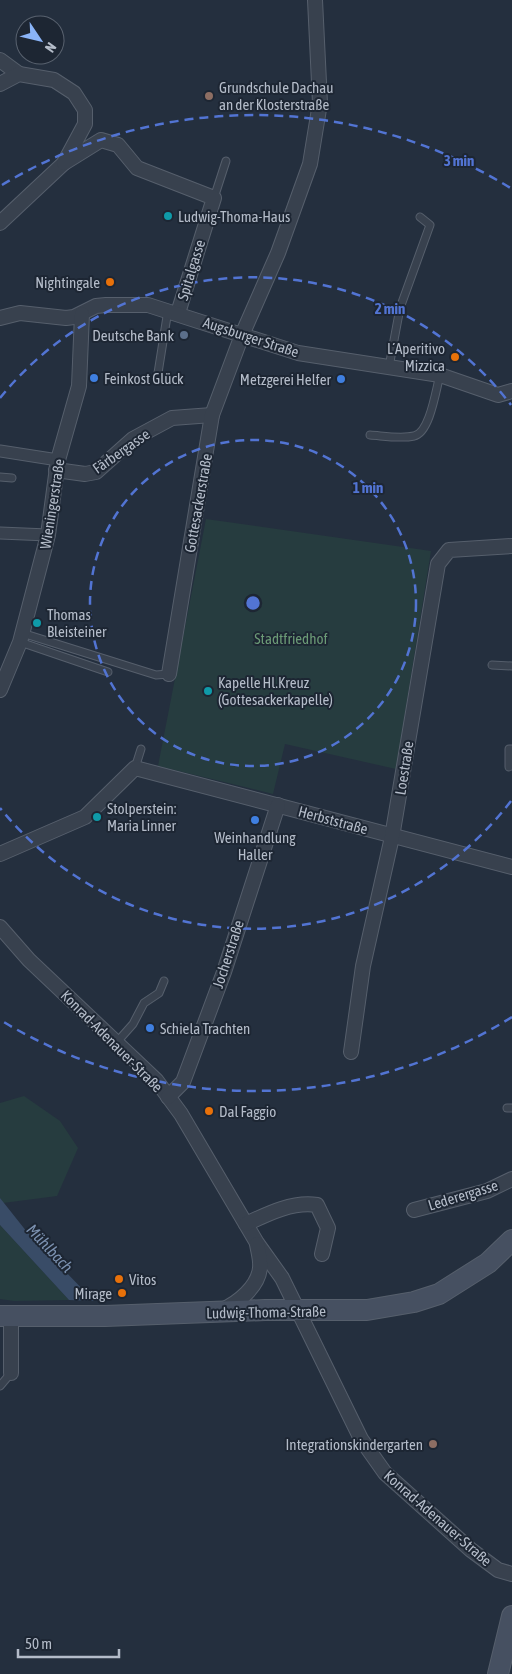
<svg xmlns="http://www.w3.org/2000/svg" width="512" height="1674" font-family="'Asap Condensed',sans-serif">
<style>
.green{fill:#263c3f}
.water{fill:#394c67}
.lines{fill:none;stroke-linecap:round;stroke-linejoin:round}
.service-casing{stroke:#565f6c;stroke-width:9}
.pedestrian-casing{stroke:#565f6c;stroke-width:13}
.minor-casing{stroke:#565f6c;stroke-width:16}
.secondary-casing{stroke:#565f6c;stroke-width:22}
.service{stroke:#38414e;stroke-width:7}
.pedestrian{stroke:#38414e;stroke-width:11}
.minor{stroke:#38414e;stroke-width:14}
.secondary{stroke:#465061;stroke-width:20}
.ring{fill:none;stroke:#5274d3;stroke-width:2.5;stroke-dasharray:9 6}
.education-dot{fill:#8d6e63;stroke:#1d2633;stroke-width:2}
.culture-dot{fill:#0f9aa8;stroke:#1d2633;stroke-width:2}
.food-dot{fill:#e8710a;stroke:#1d2633;stroke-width:2}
.service-dot{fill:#5c6f8a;stroke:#1d2633;stroke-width:2}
.shop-dot{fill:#3f7fe0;stroke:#1d2633;stroke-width:2}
.labels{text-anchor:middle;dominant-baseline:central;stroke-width:4;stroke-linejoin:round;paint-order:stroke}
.poi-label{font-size:15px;fill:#b4bcc9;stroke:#1d2633;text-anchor:start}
.street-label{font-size:15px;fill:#b4bcc9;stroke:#1d2633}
.park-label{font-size:15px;fill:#6b9a76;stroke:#1d2633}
.water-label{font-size:16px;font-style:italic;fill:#7c92b1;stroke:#1d2633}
.centre{fill:#5274d3;stroke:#1d2633;stroke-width:2.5}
.ring-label{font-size:15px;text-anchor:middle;font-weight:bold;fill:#5274d3;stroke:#1d2633;stroke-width:4;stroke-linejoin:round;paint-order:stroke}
</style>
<rect width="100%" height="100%" fill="#242f3e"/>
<g class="green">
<path d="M206,519L431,551L396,769L285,744L273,794L158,766Z"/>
<path d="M24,1096L60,1121L78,1148L57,1196L3,1203L0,1198V1103Z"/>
<path d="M0,1225L69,1300L14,1301L0,1299Z"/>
</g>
<path class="water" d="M0,1198L27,1232L94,1301L69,1300L0,1225Z"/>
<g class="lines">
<g class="service-casing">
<g id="service">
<path d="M214,198L226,161"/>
<path d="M389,367L400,308L430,225L420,217"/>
<path d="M158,373L168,310"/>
<path d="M370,435C384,436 401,439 414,436C430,433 436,389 440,375"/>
<path d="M0,477L12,478"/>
<path d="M22,633L156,675L169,674"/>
<path d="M20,642L108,672"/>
<path d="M492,665L512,666"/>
<path d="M509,767V749H512"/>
<path d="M135,768L141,749"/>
<path d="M117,1042L133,1024L144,1003L159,993L164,981"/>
<path d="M507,1108H512"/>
<path d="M0,1386L11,1373"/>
</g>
</g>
<g class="pedestrian-casing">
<g id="pedestrian">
<path d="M0,451L58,460"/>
<path d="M0,533L48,535"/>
</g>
</g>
<g class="minor-casing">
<g id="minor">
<path d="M0,60L19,74"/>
<path d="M0,84L19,74L54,80L74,93L85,110V124L64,163L0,223"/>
<path d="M64,163L101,140L118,145L137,168L214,198L178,313"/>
<path d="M0,318L20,313L66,318L74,317L96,306L106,305H148L298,353L440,375L498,395L512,391"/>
<path d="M56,470L85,474L96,472L133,439L172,418L212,415"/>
<path d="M169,674L212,415L242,335L278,253L310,164L320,103L315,0"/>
<path d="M0,690L20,642L48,535L58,460L79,386L82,314"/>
<path d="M0,854L85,817L135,768L512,867"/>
<path d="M0,927L29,960L156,1080L181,1114L257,1243L282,1278L361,1439L385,1473L471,1550L498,1570L512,1574"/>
<path d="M351,1052L363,966L392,837L438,564L449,550L512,546"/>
<path d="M168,1097L183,1082L224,972L278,805"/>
<path d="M414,1210L487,1191L512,1179"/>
<path d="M246,1224C267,1214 293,1201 317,1205L328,1228L322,1254"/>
<path d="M222,1310C238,1303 258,1287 260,1268C261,1260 258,1251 257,1244"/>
<path d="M11,1318V1373"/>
</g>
</g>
<g class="secondary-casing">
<g id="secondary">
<path d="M0,1316H105L265,1310H367L414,1302L439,1294L488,1263L512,1240"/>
<path d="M498,1674L512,1616"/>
</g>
</g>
<use href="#service" class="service"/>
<use href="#pedestrian" class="pedestrian"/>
<use href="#minor" class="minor"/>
<use href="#secondary" class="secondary"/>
</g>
<g class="ring">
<circle cx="253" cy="603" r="163"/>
<path d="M511 801A325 325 0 0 1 0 808M0 398A325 325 0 0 1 511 405"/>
<path d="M512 1017A488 488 0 0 1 2 1021M2 185A488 488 0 0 1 512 189"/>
</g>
<g class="education-dot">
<circle cx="209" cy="96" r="5"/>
<circle cx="433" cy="1444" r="5"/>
</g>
<g class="culture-dot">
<circle cx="168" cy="216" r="5"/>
<circle cx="37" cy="623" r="5"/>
<circle cx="208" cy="691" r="5"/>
<circle cx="97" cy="817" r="5"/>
</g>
<g class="food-dot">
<circle cx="110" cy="282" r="5"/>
<circle cx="455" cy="357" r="5"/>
<circle cx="209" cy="1111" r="5"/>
<circle cx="119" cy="1279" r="5"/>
<circle cx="122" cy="1293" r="5"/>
</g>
<circle class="service-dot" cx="184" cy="335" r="5"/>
<g class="shop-dot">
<circle cx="94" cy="378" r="5"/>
<circle cx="341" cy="379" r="5"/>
<circle cx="255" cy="820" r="5"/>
<circle cx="150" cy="1028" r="5"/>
</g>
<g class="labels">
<g class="poi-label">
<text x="219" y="87">Grundschule Dachau<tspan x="219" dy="17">an der Klosterstraße</tspan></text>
<text x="178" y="216">Ludwig-Thoma-Haus</text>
<text x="100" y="282" text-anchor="end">Nightingale</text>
<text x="174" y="335" text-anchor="end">Deutsche Bank</text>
<text x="445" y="348" text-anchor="end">L´Aperitivo<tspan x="445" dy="17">Mizzica</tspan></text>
<text x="104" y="378">Feinkost Glück</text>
<text x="331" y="379" text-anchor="end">Metzgerei Helfer</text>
<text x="47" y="614">Thomas<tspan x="47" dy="17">Bleisteiner</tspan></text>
<text x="218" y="682">Kapelle Hl.Kreuz<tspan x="218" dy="17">(Gottesackerkapelle)</tspan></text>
<text x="107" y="808">Stolperstein:<tspan x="107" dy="17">Maria Linner</tspan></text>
<text x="255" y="837" text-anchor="middle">Weinhandlung<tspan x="255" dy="17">Haller</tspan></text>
<text x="160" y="1028">Schiela Trachten</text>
<text x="219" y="1111">Dal Faggio</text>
<text x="129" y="1279">Vitos</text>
<text x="112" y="1293" text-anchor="end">Mirage</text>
<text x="423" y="1444" text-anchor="end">Integrationskindergarten</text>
</g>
<g class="street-label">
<text transform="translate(191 270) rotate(-73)">Spitalgasse</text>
<text transform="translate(251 337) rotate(18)">Augsburger Straße</text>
<text transform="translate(121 451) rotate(-35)">Färbergasse</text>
<text transform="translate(198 503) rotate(-80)">Gottesackerstraße</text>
<text transform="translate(52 504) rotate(-81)">Wieningerstraße</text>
<text transform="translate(404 768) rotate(-81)">Loestraße</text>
<text transform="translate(333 820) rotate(15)">Herbststraße</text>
<text transform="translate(228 954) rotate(-72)">Jocherstraße</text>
<text transform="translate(112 1041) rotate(45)">Konrad-Adenauer-Straße</text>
<text transform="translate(463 1195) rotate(-17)">Lederergasse</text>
<text transform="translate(266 1312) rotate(-1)">Ludwig-Thoma-Straße</text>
<text transform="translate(438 1518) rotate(41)">Konrad-Adenauer-Straße</text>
</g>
<g class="park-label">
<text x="291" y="638">Stadtfriedhof</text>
</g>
<g class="water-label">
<text transform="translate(50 1248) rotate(47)">Mühlbach</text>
</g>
</g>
<circle cx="253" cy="603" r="8" class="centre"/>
<g class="ring-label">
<text x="459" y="166">3 min</text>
<text x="390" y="314">2 min</text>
<text x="368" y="493">1 min</text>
</g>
<g transform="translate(40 40) rotate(125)"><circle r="24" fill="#1d2633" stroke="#59626f"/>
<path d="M0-4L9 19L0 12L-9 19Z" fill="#8ab4f8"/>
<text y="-8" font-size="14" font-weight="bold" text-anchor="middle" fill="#b4bcc9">N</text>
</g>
<path d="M18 1649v8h101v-8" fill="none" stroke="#b4bcc9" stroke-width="2.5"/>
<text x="25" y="1649" font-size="15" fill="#b4bcc9" stroke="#1d2633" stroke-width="4" paint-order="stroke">50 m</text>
</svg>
